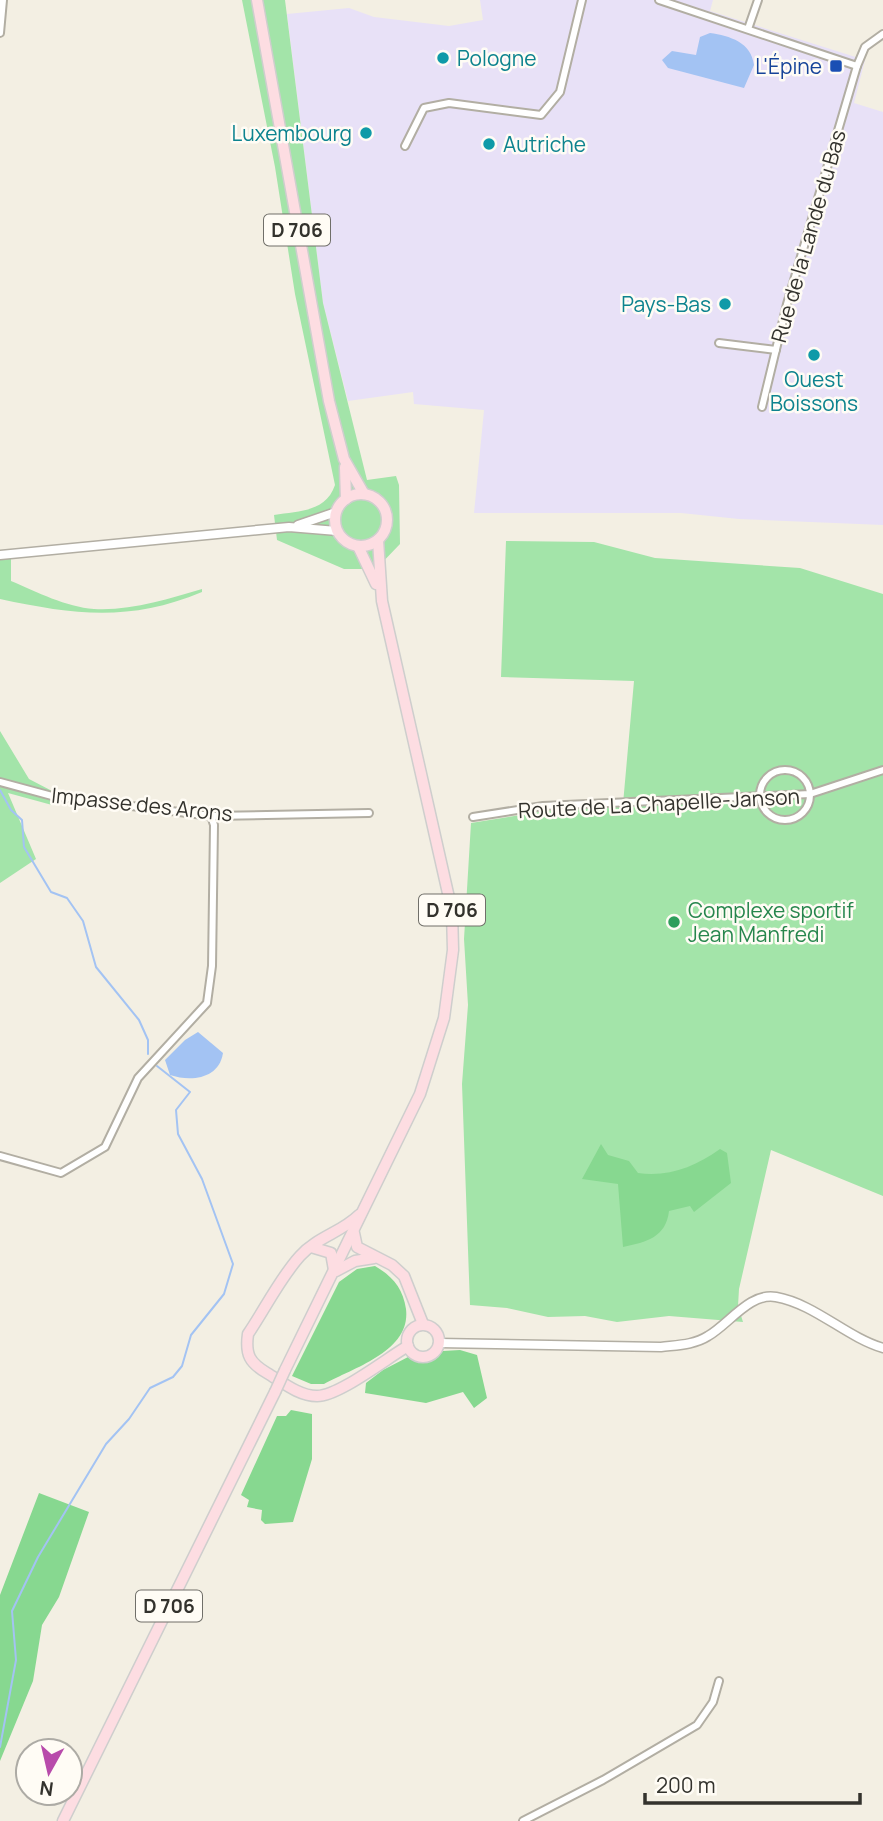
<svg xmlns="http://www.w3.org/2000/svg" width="883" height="1821" font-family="Manrope,sans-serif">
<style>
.industrial{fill:#e8e1f7}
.green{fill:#a3e4a9}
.forest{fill:#87d890}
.water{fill:#a3c3f3}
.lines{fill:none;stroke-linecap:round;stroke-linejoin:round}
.stream{stroke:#a3c3f3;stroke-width:2}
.minor-casing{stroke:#b2aea3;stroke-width:10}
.tertiary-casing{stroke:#b2aea3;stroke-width:11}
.primary-casing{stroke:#cececd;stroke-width:13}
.minor{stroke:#fff;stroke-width:6}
.tertiary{stroke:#fff;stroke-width:8}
.primary{stroke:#fddde2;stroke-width:10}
.primary-bridge-casing{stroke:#cececd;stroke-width:13;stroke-linecap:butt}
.primary-bridge{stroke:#fddde2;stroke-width:10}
.culture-dot{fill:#0f9aa8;stroke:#fffcf5;stroke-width:2.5}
.transit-dot{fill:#1a4fb4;stroke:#fffcf5;stroke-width:2.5}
.leisure-dot{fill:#2e9e5b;stroke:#fffcf5;stroke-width:2.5}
.labels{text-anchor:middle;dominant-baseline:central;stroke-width:5;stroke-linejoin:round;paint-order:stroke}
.shield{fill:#fffcf5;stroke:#706f69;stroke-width:2}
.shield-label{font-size:19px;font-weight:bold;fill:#33322d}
.culture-label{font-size:21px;fill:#0d838f;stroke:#fffcf5;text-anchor:start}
.transit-label{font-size:21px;fill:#164399;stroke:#fffcf5;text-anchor:end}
.street-label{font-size:21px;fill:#33322d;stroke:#fffcf5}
.leisure-label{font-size:21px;fill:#27864d;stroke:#fffcf5;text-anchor:start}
</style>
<rect width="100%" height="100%" fill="#f3efe3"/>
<path class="industrial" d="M480,0H713L710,11L865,60L854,103L883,112V525L739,519L681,513H474L484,410L414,404L413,392L348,401L323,303L287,14L349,8L374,17L449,26L483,20Z"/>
<g class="green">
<path d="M242,0H285L323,303L367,480L396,476L399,485L400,544L376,569H344L277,540L274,515C299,511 326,512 335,485L295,294L275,167Z"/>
<path d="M506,541L594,542L655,558L800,568L883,594V1196L771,1150L739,1289L738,1306L743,1322L669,1316L617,1322L585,1316L548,1317L507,1308L470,1305L462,1084L468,1005L464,939L471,823L558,809L623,804L634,681L501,677Z"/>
<path d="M11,549V581C37,592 66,607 94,609C131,611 168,599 202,589V592C130,622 75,615 0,599V551Z"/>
<path d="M0,731L29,779L54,792L52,805L8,793L36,859L0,883Z"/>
</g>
<g class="forest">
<path d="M601,1144L608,1155L629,1161L638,1173C669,1177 695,1167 720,1149L727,1153L731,1183L694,1212L690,1206L669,1211C666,1237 647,1242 623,1247L618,1184L582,1179Z"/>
<path d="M375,1266C392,1276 403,1288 406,1309C411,1351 355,1367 324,1384H311L292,1376L339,1282L357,1269Z"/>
<path d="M460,1350L477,1355L487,1398L474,1408L463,1392L426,1403L365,1393L366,1383L383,1370L410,1356L428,1360L443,1351Z"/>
<path d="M291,1410L312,1414V1459L293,1522L265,1524L261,1520L262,1510L247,1507L249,1500L241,1495L277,1416H286Z"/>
<path d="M39,1493L89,1512L59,1597L42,1625L33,1681L0,1761V1595Z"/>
</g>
<g class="water">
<path d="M710,33C730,36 751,42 754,65L744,88L668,68L662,60L672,51L696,55L700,37Z"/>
<path d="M198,1032L223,1053C219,1079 191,1082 170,1075L165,1060L185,1040Z"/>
</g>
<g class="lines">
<g class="stream">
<path d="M0,790L11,810L22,820L24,847L51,892L67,898L83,921L96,967L139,1020L148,1040V1054"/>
<path d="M0,1747L16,1660L12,1611L38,1557L106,1444L129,1419L150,1388L173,1377L182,1366L191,1335L224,1294L233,1264L202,1179L178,1134L176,1110L190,1092L157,1066"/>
</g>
<g class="minor-casing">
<g id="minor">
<path d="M659,0L857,66L865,47L883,34"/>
<path d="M748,29L758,0"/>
<path d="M0,33L3,0"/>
<path d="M405,146L424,108L449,103L541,115L560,92L582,0"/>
<path d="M719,343L776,350"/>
<path d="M762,407L787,304L857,66"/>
<circle cx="785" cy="795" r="25"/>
<path d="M0,782L52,796L211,816L369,813"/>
<path d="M473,817L543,806L810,794L883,770"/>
<path d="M0,1156L61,1173L105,1147L138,1078L207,1003L212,966L214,825L211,816"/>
<path d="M523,1821L603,1780L697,1725L713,1702L719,1681"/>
</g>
</g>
<g class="tertiary-casing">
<g id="tertiary">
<path d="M298,525L336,512"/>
<path d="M0,555L289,527L337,531"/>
<path d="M439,1343L661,1347C677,1345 694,1345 708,1336C729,1324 750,1292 776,1297C815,1304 846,1337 883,1348"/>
</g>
</g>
<g class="primary-casing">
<g id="primary">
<path d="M257,0L329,401L344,459L364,494"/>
<path d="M345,467L346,499"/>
<circle cx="361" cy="520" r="26"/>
<path d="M358,546L376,584"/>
<path d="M359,1215C342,1232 317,1237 300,1256C280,1278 265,1309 248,1334C245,1355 250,1363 267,1373C282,1382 299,1396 317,1396C339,1396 387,1358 408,1346"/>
<path d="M354,1233L357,1247L392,1265L404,1276L423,1324"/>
<path d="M311,1247L331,1253L334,1270"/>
<path d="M336,1271L355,1261L374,1258"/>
<circle cx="423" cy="1341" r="16"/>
<path d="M285,1370L420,1094L444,1018L453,950L452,911L382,601L378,540"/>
<path d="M63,1821L275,1392"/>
</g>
</g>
<use href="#minor" class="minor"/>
<use href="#tertiary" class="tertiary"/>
<use href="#primary" class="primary"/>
<g class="primary-bridge-casing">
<path id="primary-bridge" d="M275,1392L285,1370"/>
</g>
<use href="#primary-bridge" class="primary-bridge"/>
</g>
<g class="culture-dot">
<circle cx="443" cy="58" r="7"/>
<circle cx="366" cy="133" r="7"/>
<circle cx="489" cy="144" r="7"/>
<circle cx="725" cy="304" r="7"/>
<circle cx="814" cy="355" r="7"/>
</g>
<rect class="transit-dot" x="829" y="59" width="14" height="14" rx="3.5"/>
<circle class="leisure-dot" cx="674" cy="922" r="7"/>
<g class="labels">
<g class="shield">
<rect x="264" y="214.5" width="66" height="31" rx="5"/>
<rect x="419" y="894.5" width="66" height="31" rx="5"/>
<rect x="136" y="1590.5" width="66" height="31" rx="5"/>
</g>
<g class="shield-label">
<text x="297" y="230">D 706</text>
<text x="452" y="910">D 706</text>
<text x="169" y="1606">D 706</text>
</g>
<g class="culture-label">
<text x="457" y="58">Pologne</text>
<text x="352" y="133" text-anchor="end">Luxembourg</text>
<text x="503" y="144">Autriche</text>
<text x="711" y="304" text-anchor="end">Pays-Bas</text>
<text x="814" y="379" text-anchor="middle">Ouest<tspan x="814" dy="24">Boissons</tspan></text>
</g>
<g class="transit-label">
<text x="822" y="66">L'Épine</text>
</g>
<g class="street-label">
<text transform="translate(808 236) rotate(-74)">Rue de la Lande du Bas</text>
<text transform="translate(659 803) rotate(-3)">Route de La Chapelle-Janson</text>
<text transform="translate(142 804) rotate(6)">Impasse des Arons</text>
</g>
<g class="leisure-label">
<text x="688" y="910">Complexe sportif<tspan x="688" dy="24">Jean Manfredi</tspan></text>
</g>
</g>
<g transform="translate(49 1772) rotate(188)"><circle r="33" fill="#fffcf5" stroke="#adaba5" stroke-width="2"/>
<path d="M0-5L12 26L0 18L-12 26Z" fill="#b84bab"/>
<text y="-10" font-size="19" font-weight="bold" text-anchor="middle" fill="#33322d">N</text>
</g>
<path d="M645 1793v10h215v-10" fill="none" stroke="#33322d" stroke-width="3.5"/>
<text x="656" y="1793" font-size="21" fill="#33322d" stroke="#fffcf5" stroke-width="5" paint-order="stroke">200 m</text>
</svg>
